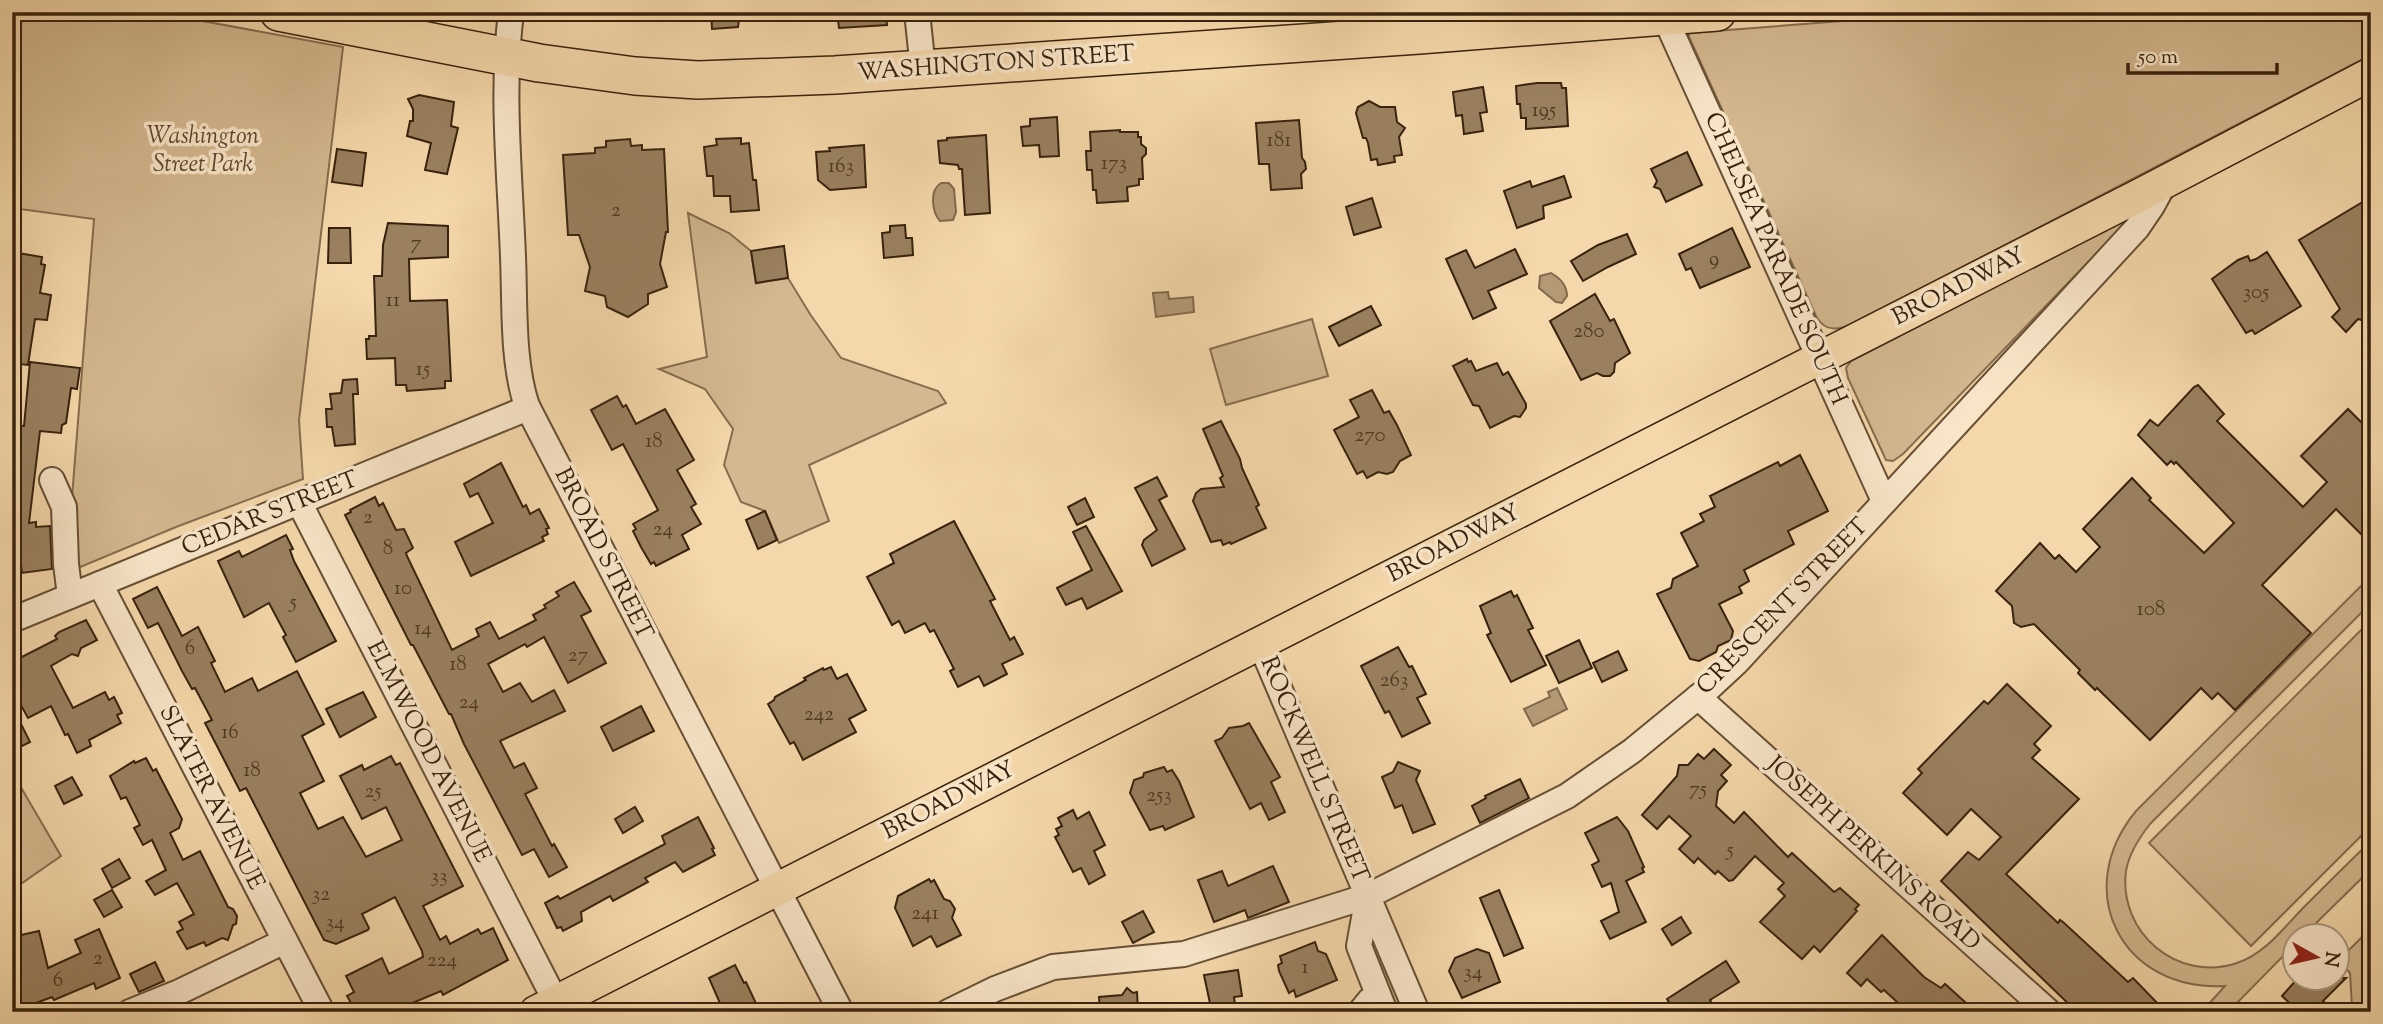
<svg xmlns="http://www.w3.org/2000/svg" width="2383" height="1024" font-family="'Sorts Mill Goudy',serif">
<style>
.green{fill:#d4b88f;stroke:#866d4e;stroke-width:2}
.water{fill:#b49975;stroke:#82694c;stroke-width:2}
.building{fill:#9a805f;stroke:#38220e;stroke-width:2}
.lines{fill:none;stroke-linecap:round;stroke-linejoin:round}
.minor-casing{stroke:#674f35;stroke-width:28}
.major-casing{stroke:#38220e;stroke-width:35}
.highway-casing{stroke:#38220e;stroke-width:40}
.minor{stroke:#f8e5c8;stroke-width:24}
.major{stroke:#f4d7aa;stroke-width:32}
.highway{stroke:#f4d7aa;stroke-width:37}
.labels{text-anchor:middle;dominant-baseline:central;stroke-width:7;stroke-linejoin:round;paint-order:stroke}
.number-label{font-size:21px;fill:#503a22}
.street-label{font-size:24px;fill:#38220e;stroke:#f8e5c8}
.park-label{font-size:24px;font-style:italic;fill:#5f482e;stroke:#f8e5c8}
</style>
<rect width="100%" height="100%" fill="#f4d7aa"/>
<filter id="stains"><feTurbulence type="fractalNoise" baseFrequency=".00286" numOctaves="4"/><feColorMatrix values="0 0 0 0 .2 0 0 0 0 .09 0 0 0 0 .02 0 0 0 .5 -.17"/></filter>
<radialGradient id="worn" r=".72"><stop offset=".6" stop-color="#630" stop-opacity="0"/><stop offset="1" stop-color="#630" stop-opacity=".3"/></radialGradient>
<g class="green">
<path d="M12,12H154L343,47L299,420L303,479L176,527L66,573L94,219L12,208Z"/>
<path d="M1960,12H2371V55L1853,324C1839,330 1826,332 1817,318L1689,37V33Z"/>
<path d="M688,213L729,233L751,251L756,283L788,278L810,314L841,358L938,391L946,403L809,465L829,521L779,543L765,511L741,502L724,465L733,429L705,389L659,369L707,357Z"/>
<path d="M2121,222L2124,224L2121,228L1903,454L1893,461L1886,460L1848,378L1846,368L1851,361Z"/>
<path d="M1312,319L1328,376L1226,405L1210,349Z"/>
<path d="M2371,576V603L2150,824C2139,838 2129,853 2126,871C2118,933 2178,983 2237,963C2264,954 2283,929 2302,909C2325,886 2348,863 2371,841V869L2303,936H2296L2295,944L2228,1012H2214L2207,1006L2225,986C2122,992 2070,891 2136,811Z"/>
<path d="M2371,620V826L2251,946L2149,843Z"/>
<path d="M12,772L61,856L12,890Z"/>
<path d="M2371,928V1012H2355L2352,1007L2350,973L2338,961Z"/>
<path d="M1370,938L1373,939L1403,1012H1395L1367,939Z"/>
</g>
<g class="water">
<path d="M941,183H949L954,189L956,212L953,220L940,221C932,212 929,190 941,183Z"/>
<path d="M1551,273C1560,278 1567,285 1567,296L1562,303L1556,302L1539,288L1540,276Z"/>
<path d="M1168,292L1169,299L1193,297L1194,312L1156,317L1153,293Z"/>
<path d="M1557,688L1567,709L1533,726L1524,709L1550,697L1548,692Z"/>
</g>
<g class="building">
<path d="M711,12H740L738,27L712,29Z"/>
<path d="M837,12H886L887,25L839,28Z"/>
<path d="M1537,83H1561L1562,88H1566L1568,126L1526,129V118H1521L1520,104H1517L1516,86Z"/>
<path d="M1483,87L1487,112L1480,113L1483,131L1464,134L1462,115L1456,116L1453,92Z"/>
<path d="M419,95L454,102L451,126L458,128L447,174L425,170L431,143L407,136L410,121H413V109L408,99Z"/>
<path d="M1369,101L1380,107H1395L1397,122L1405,128L1399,137L1402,155L1394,156L1395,162L1378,165L1377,159L1371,160L1368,143L1366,138H1363L1356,113L1358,107Z"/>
<path d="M1057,117L1059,156L1040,157L1039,145L1023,146L1021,127L1030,126V119Z"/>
<path d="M1299,120L1302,158L1305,162L1306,169L1301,174L1302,188L1271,190L1269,164H1259L1256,123Z"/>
<path d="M1120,130V132H1138V137H1141V144L1146,148V154L1142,158L1143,179H1139V185L1127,187L1128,201L1097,203L1096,190H1093L1092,170H1087L1086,151H1091L1090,132Z"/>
<path d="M986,135L990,213L965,215L962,169H959L958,165L940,163L938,141L947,140V138Z"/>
<path d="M741,138V144L749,143L753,180H756L759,210L731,212L730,196H714L713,176H707L704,147L717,145L716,139Z"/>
<path d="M630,139L631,146L642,145V150L664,149L668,232H666L660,264L667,287L648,294V304L628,317L607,307L605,296L585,291L590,267L579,235H568L563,155L595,153V148L606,147V141Z"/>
<path d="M864,145L866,187L830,190L818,180L816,152L830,151L829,148Z"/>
<path d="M337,149L366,153L362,186L332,182Z"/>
<path d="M1687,152L1702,185L1666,202L1660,189L1654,187L1657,181L1651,169Z"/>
<path d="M1564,176L1571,197L1543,206L1544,218L1517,228L1504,191L1530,181L1532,187Z"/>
<path d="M2371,197V323L2358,319L2346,332L2332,317L2340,309L2299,240Z"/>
<path d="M1372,198L1381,227L1354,235L1346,207Z"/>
<path d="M388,223L448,226V257L409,259L410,301L447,300L451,381H445V388L407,391L406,385H396L395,358L367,359L366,339H369V336H376L374,276H382L383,245Z"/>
<path d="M905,225L906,238H912L913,255L884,258L882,233L890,232V226Z"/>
<path d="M329,228H350L351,263H328Z"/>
<path d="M1732,228L1750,267L1700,288L1691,268L1686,270L1679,254Z"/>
<path d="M1627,234L1636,254L1608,267L1583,281L1571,261L1598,245Z"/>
<path d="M784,246L788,278L756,283L751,251Z"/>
<path d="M1515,249L1527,274L1488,291L1496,308L1473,319L1446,259L1466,250L1475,268Z"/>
<path d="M12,252L42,257L41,264L45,265L40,293L51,295L47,320L35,319L28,365L12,363Z"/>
<path d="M2267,252L2301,306L2255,334L2252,330L2246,333L2212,279L2238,260L2248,256L2250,261L2256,259Z"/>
<path d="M1595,294L1610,321L1614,319L1630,353L1615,363L1614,372L1610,376H1603L1597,373L1581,380L1550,321Z"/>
<path d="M1371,306L1381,325L1339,346L1329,327Z"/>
<path d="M1467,359L1468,362L1471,361L1476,371L1497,363L1503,375L1508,372L1526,404V408L1520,417L1514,416L1490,428L1479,406L1473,405L1453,366Z"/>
<path d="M30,362L80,368L77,389L71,388L66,423L62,425L61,433L40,431L29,523L36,522V527L50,526L52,569L22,573L14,508H12V480L18,444H12V425L24,426Z"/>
<path d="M357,379L358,394H353L355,444L335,446L332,427H327L326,409H332L330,394L341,393L343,380Z"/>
<path d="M2198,385L2224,414L2217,421L2303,507L2327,482L2301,456L2348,409L2371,432V455L2364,463L2371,470V544L2336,509L2262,585L2311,633L2235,710L2218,693L2212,699L2201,688L2150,740L2097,688L2095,690L2078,673L2080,670L2034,624L2021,627L2014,623L2012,606L1996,591L2040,543L2055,559L2059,555L2076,572L2100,547L2083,529L2132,478L2151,498L2149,500L2204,553L2234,523L2176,462L2174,464L2171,461L2167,465L2138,435L2150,420L2158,426L2194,387Z"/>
<path d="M1372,390L1384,413L1389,411L1397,425L1411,455L1400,461L1393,472L1387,474L1378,472L1367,478L1363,471L1357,474L1334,430L1359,417L1350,400Z"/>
<path d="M617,396L623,407L626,405L636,424L665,409L694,460L677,470L696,504L691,507L701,524L682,535L689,549L656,566L654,562L651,564L641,547L633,531L636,529L633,524L658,510L623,444L612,450L591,410Z"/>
<path d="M1221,421L1240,459L1242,468L1259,505L1256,507L1266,528L1231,544L1230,542L1223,545L1221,540L1211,542L1193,501L1196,493L1201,489L1224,487L1220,478L1223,476L1203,429Z"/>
<path d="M1800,455L1828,511L1788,531L1794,544L1744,570L1749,581L1739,587L1742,593L1719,604L1733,631L1731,640L1718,646L1716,652L1699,661L1690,659L1657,594L1671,588L1673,579L1698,566L1681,533L1704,521L1700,514L1715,507L1710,496L1778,462L1780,466Z"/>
<path d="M501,463L523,507L526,505L530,514L539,509L549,528L546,529L548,534L542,537L544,541L471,576L455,542L493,523L478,493L470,497L464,484Z"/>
<path d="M1157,477L1167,496L1159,500L1185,549L1152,566L1142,545L1144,540L1157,530L1135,488Z"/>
<path d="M375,497L379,506L383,503L396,530L404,529L413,548L406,553L407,556L452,650L479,636L476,629L490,622L499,639L536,620L533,615L546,608L544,605L559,596L556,592L574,582L591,611L581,616L606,663L568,683L544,637L527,647L525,644L488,664L503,692L520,683L532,702L554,690L565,711L500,741L514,768L524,763L537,788L525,794L552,846L554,844L567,867L549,877L534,849L522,855L464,744L451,714H449L413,645H411L345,515L351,512L350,510Z"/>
<path d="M1085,498L1094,517L1077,525L1068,507Z"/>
<path d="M765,511L777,540L758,549L746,520Z"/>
<path d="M954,521L995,599L990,601L1010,640L1014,637L1023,654L1002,664L1007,674L984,686L979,676L958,687L950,671L954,669L934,630L930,632L925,623L905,633L899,621L892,625L867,577L894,563L890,554Z"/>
<path d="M1086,526L1122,591L1087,609L1082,598L1066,605L1057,588L1092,570L1073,532Z"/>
<path d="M286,535L293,549L290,550L294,561L336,641L296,662L283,637L286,635L269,603L244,617L218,561L239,551L242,557Z"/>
<path d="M157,587L182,636L198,627L215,661L211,663L225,692L252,678L258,691L297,671L324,724L302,736L324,781L300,793L318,829L343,817L366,857L402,840L386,807L362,819L340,776L362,765L364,770L391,756L396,765L400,763L463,886L423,906L440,940L446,936L450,944L478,929L481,934L493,928L508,960L443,995L441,991L391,1012H356L347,996L354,992L346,976L382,958L389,974L423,957L422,951L395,897L362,914L369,928L368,930L336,944L324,940L246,788L240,791L217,746L205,723L212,720L195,688L192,689L182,671L158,623L148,628L133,599Z"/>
<path d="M1511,591L1514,597L1517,595L1533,628L1528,630L1546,665L1511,682L1487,635L1491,633L1480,606Z"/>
<path d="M86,620L97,640L81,648L78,656L72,654L51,666L73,708L105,692L109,700L114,697L122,713L117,715L121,723L89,740L91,746L77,753L68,734L65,735L51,706L28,718L12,689V659H18L57,639L55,636L59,632Z"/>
<path d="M1579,640L1592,668L1559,683L1546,656Z"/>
<path d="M1398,647L1409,667L1412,666L1426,694L1417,698L1430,723L1402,737L1389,711L1385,713L1361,666Z"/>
<path d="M1618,651L1627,670L1602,682L1593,663Z"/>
<path d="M831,667L837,679L847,674L866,710L849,719L856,732L803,760L794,742L790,744L768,704L774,700L775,697L806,680L804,678L823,668L824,670Z"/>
<path d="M2007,684L2051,726L2034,744L2040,750L2032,758L2079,799L2006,874L2058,923L2060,920L2063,922L2128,982L2133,978L2166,1012H2077L1941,881L1968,852L1979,860L2001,837L1971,809L1947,835L1903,793L1922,773L1918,769L1984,701L1988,704Z"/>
<path d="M363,692L376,717L340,737L326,709Z"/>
<path d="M12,706L30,742L12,751Z"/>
<path d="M641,706L654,731L613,751L601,727Z"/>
<path d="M1249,723L1280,777L1271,782L1285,812L1269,820L1261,803L1250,809L1215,741L1222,738L1229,728L1243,726Z"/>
<path d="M1714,749L1731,765L1721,775L1727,781L1718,791L1716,806L1734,823L1744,812L1788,857L1792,853L1834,892L1840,888L1859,905L1855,909L1857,911L1820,952L1814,946L1802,959L1760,922L1785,896L1778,889L1784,883L1755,856L1733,880L1729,881L1718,871L1715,874L1698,858L1694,863L1679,849L1691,836L1669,816L1657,829L1642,815L1677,776L1679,765H1688L1698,754L1704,759Z"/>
<path d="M146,758L153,771L156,769L182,819L179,828L170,833L183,860L200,851L228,907L233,909L237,916L236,924L233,925L228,940L222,938L206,946L204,942L187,949L177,932L183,929L179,922L194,914L177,883L155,895L146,881L166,870L152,840L143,845L134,828L140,825L126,797L121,799L110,776L134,761L135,763Z"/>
<path d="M1398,762L1420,771L1416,780L1435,824L1413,833L1402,805L1395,808L1382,777L1393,772Z"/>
<path d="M1164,767L1167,772L1172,770L1179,781L1194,817L1165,830L1163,826L1150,830L1130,793L1134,780L1143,777L1144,773Z"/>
<path d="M72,777L82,795L64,804L55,786Z"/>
<path d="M1520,779L1529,798L1480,823L1472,806L1486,798L1485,796Z"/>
<path d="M635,807L643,821L623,833L615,819Z"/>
<path d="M1073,810L1077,819L1089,812L1105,845L1094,851L1105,875L1089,884L1081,868L1073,872L1055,837L1059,835L1056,829L1062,826L1058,818Z"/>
<path d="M698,817L714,848L712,849L715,855L683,872L675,862L645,878L648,882L613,901L610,896L581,912L582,921L563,931L561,927L557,928L545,903L558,896L560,899L665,844L662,836Z"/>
<path d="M1617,817L1628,831L1644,867L1642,868L1644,872L1626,881L1646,922L1610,939L1601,921L1619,912L1611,883L1602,887L1592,865L1599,861L1585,833Z"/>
<path d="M119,859L130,878L112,888L102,869Z"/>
<path d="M1273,866L1289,902L1248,918L1245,910L1214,922L1198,880L1222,871L1228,886Z"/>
<path d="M929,879L931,882L934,880L944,899L950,901L955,909L952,918L961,935L937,947L931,936L913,946L895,908L898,896Z"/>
<path d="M112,890L122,907L104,917L94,900Z"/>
<path d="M1499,890L1523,948L1504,956L1480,898Z"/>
<path d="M1143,911L1154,932L1133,943L1122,922Z"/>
<path d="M1681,917L1691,933L1672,945L1662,929Z"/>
<path d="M99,929L120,978L96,989L94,983L54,1000L52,997L12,1012V937L39,931L48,968L81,953L75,940Z"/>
<path d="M1882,935L1924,977L1941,988L1945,984L1976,1012H1908L1884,990L1881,992L1867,979L1861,986L1847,973Z"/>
<path d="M1315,942L1318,951L1326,954L1337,980L1296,997L1294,990L1289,993L1279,971L1278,965L1282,963L1280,956Z"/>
<path d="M1477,949L1489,953L1500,982L1462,998L1449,971L1455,958Z"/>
<path d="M1726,961L1739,982L1710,1000L1717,1012H1675L1667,999Z"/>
<path d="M155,962L164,981L139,992L130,974Z"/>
<path d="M735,965L744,983L746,982L760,1012H726L722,1008L709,978Z"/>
<path d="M1238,970L1242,996L1234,997L1235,1004L1211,1008L1204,975Z"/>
<path d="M2298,978H2346L2323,1001L2335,1012H2299L2282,996Z"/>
<path d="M1127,988L1133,993L1137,992L1138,1012H1100L1099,997L1122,995Z"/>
</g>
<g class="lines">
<g class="minor-casing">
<g id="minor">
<path d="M511,12C501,93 510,176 513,257C515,304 512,362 527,406L841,1012"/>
<path d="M917,12L923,69"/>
<path d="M1373,12L1377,38"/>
<path d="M1668,12L1671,31L1884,501"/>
<path d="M52,480L64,507L66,564L70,596"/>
<path d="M299,502L556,1002"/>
<path d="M100,584L322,1012"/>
<path d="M12,620L528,408"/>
<path d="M1260,643L1417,1012"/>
<path d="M1698,697L2049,1012"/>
<path d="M1368,896L1359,946L1385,1012"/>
<path d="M130,1012L177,993L285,941"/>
<path d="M948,1012L995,989L1053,967L1184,954L1368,896L1567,796L1632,751L1709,688L1736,663L2137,228L2152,206L2165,182"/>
<path d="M1360,1012L1369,1001L1378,995"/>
</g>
</g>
<g class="major-casing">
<path id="major" d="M536,1012L2138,196L2371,74"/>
</g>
<g class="highway-casing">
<path id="highway" d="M279,12L539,63L635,76L698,80L835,75L1419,35L1717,12"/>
</g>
<use href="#minor" class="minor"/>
<use href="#major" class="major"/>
<use href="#highway" class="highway"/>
</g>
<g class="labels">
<g class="number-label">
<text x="1544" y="111">195</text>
<text x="1279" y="141">181</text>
<text x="1114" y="164">173</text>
<text x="841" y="167">163</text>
<text x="616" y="211">2</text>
<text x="416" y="244">7</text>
<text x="1714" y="260">9</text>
<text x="2256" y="293">305</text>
<text x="393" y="301">11</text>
<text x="1589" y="332">280</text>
<text x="423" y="370">15</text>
<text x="1370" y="436">270</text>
<text x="654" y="442">18</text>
<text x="368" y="518">2</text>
<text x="663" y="530">24</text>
<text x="388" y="549">8</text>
<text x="403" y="589">10</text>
<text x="293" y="603">5</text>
<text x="2151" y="610">108</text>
<text x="423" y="629">14</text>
<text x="190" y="649">6</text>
<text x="578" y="656">27</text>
<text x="458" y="665">18</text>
<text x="1394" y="681">263</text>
<text x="469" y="703">24</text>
<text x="819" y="715">242</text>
<text x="230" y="733">16</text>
<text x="252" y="771">18</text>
<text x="1698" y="790">75</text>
<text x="373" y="792">25</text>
<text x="1159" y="796">253</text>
<text x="1730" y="851">5</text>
<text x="439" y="877">33</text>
<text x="321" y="895">32</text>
<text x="925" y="914">241</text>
<text x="335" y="923">34</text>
<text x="98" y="959">2</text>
<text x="442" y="961">224</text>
<text x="1305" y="968">1</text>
<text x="1473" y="973">34</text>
<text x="58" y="981">6</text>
</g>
<g class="street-label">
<text transform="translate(996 64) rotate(-4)">WASHINGTON STREET</text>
<text transform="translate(1775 259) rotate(66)">CHELSEA PARADE SOUTH</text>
<text transform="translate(1959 287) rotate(-27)">BROADWAY</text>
<text transform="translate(270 514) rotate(-22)">CEDAR STREET</text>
<text transform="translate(1454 544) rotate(-27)">BROADWAY</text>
<text transform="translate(603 554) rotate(63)">BROAD STREET</text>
<text transform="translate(1783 607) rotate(-46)">CRESCENT STREET</text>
<text transform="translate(428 752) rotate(63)">ELMWOOD AVENUE</text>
<text transform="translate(1314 770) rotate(67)">ROCKWELL STREET</text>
<text transform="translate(211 798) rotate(63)">SLATER AVENUE</text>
<text transform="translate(949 801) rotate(-27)">BROADWAY</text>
<text transform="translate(1873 854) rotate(42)">JOSEPH PERKINS ROAD</text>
</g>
<g class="park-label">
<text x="203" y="137">Washington<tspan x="203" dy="28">Street Park</tspan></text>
</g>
</g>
<rect width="2383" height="1024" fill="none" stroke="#f4d7aa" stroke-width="42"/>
<rect x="14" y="14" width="2355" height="996" fill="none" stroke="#38220e" stroke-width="3.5"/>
<rect x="21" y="21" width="2341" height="982" fill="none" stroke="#38220e" stroke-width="2"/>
<g transform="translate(2316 957) rotate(98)"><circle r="33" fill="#f8e5c8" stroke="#ab977e" stroke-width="2"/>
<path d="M0-5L12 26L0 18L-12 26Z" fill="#8f2418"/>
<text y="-10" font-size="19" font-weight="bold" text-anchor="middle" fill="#38220e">N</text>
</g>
<path d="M2128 63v10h149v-10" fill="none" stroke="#38220e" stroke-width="3.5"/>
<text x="2138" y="63" font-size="21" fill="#38220e" stroke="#f8e5c8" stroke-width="5" paint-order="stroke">50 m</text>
<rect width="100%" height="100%" filter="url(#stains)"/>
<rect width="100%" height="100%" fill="url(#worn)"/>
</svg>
